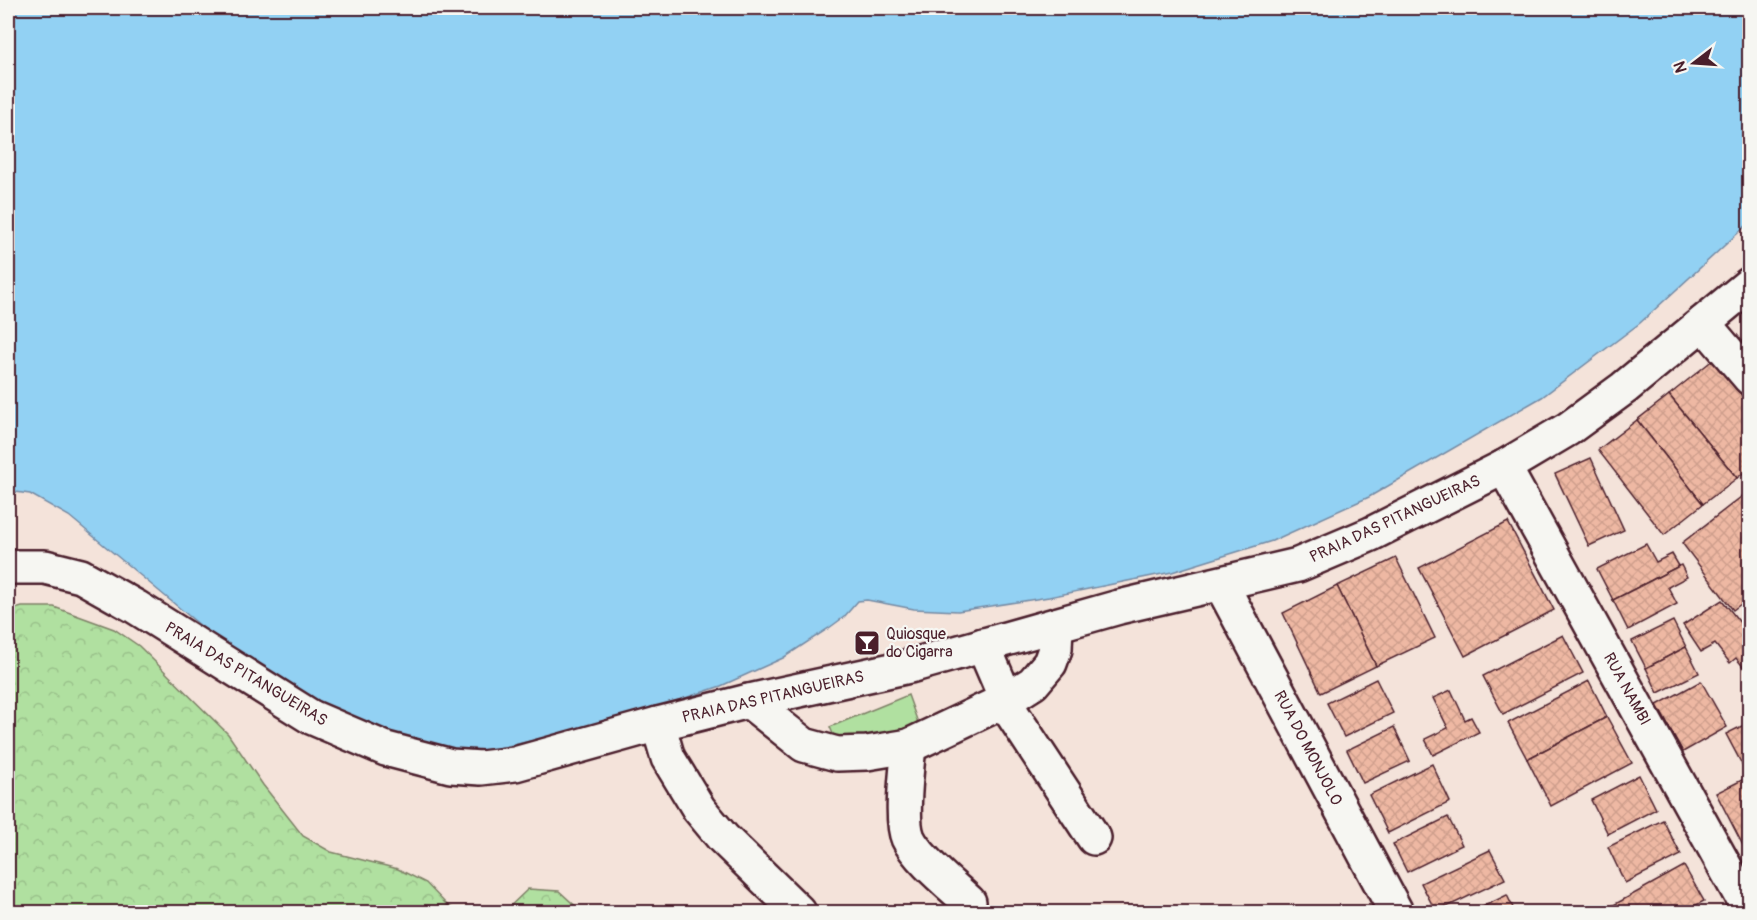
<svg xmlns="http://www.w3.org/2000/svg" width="1757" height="920" font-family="Pangolin,sans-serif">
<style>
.forest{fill:url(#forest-crowns);stroke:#7d8066;stroke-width:1.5}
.green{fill:#b0e0a0;stroke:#7d8066;stroke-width:1.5}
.water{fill:#92d1f3;stroke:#758aa3;stroke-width:1.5}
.building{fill:url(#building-cross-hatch);stroke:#4a1f2b;stroke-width:1.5}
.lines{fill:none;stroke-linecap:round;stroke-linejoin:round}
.minor-casing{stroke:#4a1f2b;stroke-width:38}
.secondary-casing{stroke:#4a1f2b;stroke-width:38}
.minor{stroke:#f6f6f2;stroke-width:33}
.secondary{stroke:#f6f6f2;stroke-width:33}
.labels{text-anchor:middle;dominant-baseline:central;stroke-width:4.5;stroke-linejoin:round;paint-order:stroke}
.street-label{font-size:16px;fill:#4a1f2b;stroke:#f6f6f2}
.poi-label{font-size:16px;fill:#4a1f2b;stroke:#f6f6f2;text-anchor:start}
</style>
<defs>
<pattern id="forest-crowns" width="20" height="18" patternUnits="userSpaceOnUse" patternTransform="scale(1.5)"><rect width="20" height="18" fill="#b0e0a0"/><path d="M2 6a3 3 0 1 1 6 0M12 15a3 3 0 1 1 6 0" fill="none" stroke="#99c08a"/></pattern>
<pattern id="building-cross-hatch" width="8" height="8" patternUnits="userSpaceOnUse" patternTransform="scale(1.5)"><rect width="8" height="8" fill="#eeb8a3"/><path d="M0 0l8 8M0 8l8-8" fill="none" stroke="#ce9e8c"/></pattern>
</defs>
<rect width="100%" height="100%" fill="#f4e3da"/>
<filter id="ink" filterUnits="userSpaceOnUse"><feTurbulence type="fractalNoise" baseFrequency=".0167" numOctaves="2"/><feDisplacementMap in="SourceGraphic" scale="12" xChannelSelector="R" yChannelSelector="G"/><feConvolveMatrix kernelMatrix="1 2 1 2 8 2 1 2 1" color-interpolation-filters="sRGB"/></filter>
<g filter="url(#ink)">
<g class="forest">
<path d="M22,607H54L114,629L139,646L228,734L263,785L303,836L331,852L398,869L426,883L447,905L458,912H8V611Z"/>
<path d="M528,889L559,891L582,912H504Z"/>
</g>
<path class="green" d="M908,695L921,731L845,762L830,727Z"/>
<path class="water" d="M8,8H1749V223L1640,323L1542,397L1369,497L1272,541L1172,572L1049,597L958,611L914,609L867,600L858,601L844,617L829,628L783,658L721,686L607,724L481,752L401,744L324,714L225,646L69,516L30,494L8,491Z"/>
<g class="building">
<path d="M1714,359L1750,406V468L1737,478L1669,395Z"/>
<path d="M1669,395L1737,478L1703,504L1637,420Z"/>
<path d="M1637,420L1703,504L1664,535L1598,450Z"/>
<path d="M1591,458L1624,530L1589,546L1555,474Z"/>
<path d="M1750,490V597L1733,610L1682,543Z"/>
<path d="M1508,522L1554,610L1465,656L1419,568Z"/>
<path d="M1646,544L1656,562L1672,554L1679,566L1613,600L1597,569Z"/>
<path d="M1396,558L1435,638L1376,666L1337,586Z"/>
<path d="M1681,565L1687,577L1668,587L1677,604L1628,630L1613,600Z"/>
<path d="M1337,586L1376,666L1321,693L1283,613Z"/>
<path d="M1722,600L1750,635V675L1736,658L1730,663L1715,644L1701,652L1683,625Z"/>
<path d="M1673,621L1686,647L1646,668L1632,641Z"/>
<path d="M1563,635L1583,673L1503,714L1483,676Z"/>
<path d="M1686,647L1699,673L1658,693L1646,668Z"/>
<path d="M1376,679L1393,713L1344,737L1327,703Z"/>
<path d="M1589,681L1607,717L1527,759L1508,723Z"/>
<path d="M1701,681L1727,727L1683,752L1657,705Z"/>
<path d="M1451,690L1465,720L1471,717L1479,732L1433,755L1425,739L1448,728L1433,698Z"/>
<path d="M1607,717L1632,763L1551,806L1527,759Z"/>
<path d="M1750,722V767L1745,770L1726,734Z"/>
<path d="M1394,727L1410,761L1363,783L1347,750Z"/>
<path d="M1432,764L1450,802L1388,833L1369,795Z"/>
<path d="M1639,775L1656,809L1608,834L1591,800Z"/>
<path d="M1750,776V859L1716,793Z"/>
<path d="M1448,817L1462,845L1407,872L1393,844Z"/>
<path d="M1663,820L1681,855L1625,883L1608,847Z"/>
<path d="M1490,850L1505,879L1436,912L1421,883Z"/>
<path d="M1684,866L1704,901L1683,912H1601Z"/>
<path d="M1507,895L1515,912H1472Z"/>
</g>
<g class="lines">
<g class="minor-casing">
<g id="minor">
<path d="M1703,323L1750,378"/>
<path d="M1504,467L1750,912"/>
<path d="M1221,584L1396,912"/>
<path d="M983,645L1013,715L1094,838"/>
<path d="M749,701L804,745L837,754L867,753L909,746L1006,700L1033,683L1050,663L1055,649L1056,625"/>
<path d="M658,724L668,758L699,809L723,838L799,912"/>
<path d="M909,746C907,768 900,819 908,838C917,858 952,886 969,902"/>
</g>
</g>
<g class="secondary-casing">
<path id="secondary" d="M8,567H45L81,576L136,607L311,717L386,749L451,766L481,768L515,764L658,724L749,701L910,666L1119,607L1298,565L1371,534L1504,467L1568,429L1624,388L1750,284"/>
</g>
<use href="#minor" class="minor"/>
<use href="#secondary" class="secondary"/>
</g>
</g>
<defs>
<g id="bar-square" transform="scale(1.35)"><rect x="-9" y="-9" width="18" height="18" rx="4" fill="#4a1f2b" stroke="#f6f6f2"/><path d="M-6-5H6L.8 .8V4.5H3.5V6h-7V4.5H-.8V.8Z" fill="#fff"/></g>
</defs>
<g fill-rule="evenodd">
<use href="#bar-square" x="867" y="643"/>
</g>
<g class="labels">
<g class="street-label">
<text transform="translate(1395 519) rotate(-25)">PRAIA DAS PITANGUEIRAS</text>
<text transform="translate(246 674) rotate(31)">PRAIA DAS PITANGUEIRAS</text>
<text transform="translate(1627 689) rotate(61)">RUA NAMBI</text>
<text transform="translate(773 697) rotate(-13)">PRAIA DAS PITANGUEIRAS</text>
<text transform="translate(1308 748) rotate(62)">RUA DO MONJOLO</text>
</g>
<g class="poi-label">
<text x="886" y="634">Quiosque<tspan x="886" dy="18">do Cigarra</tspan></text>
</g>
</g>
<rect width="1757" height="920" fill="none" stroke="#f6f6f2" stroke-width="30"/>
<rect x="15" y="15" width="1727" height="890" fill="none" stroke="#4a1f2b" stroke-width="2" filter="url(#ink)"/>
<g transform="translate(1694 63) rotate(253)" stroke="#f6f6f2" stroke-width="4.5" paint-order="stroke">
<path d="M0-4.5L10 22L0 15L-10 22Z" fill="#4a1f2b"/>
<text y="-9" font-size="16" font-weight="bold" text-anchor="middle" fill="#4a1f2b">N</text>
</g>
</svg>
